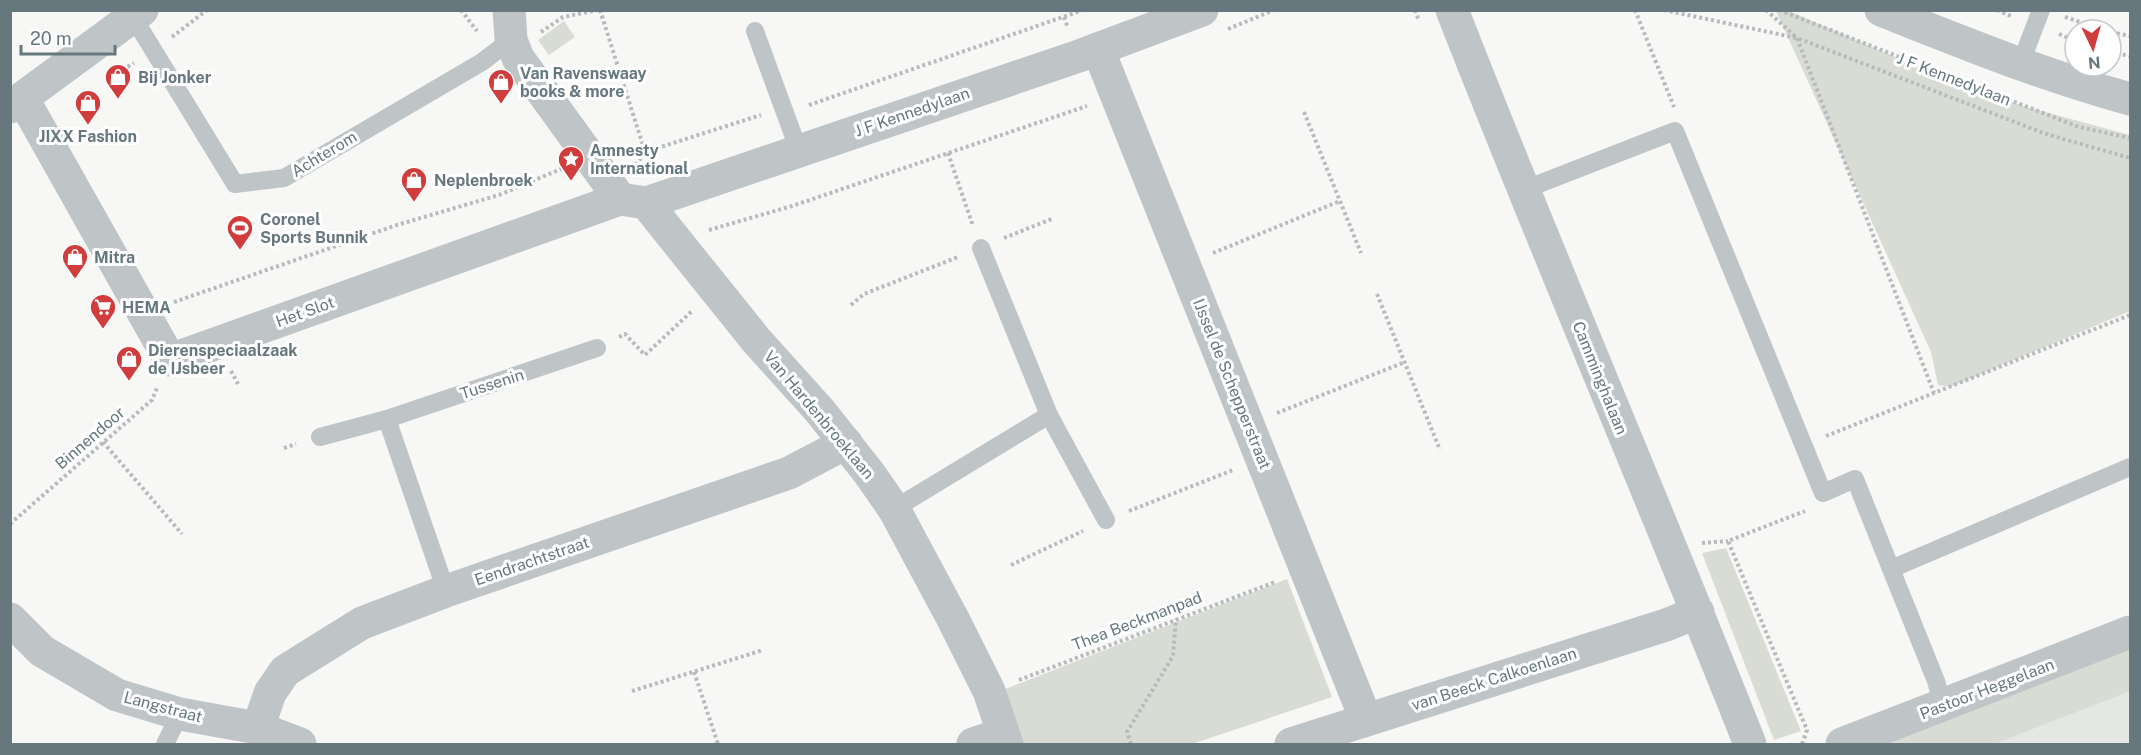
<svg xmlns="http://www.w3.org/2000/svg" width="2141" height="755" font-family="'Public Sans',sans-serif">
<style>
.built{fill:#e5e7e5}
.green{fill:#d9dcd4}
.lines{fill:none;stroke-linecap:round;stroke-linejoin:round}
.path{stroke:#b7bbbd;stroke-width:4;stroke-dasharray:3 3;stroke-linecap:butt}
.lane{stroke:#bfc4c6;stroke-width:18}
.street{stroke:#bfc4c6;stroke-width:33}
.labels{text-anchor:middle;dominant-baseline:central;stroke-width:6;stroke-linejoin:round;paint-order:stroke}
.poi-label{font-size:16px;font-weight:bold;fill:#66787d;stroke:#fff;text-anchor:start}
.street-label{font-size:16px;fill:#66787d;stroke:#fff}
</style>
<rect width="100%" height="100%" fill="#f7f7f5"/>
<path class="built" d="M2130,690V744H1992Z"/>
<g class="green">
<path d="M1776,11H1789L1907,62L2026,107L2130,135V311L1950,387L1938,385L1931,352Z"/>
<path d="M564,21L575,37L549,55L538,40Z"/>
<path d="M1726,548L1801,731L1774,740L1702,553Z"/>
<path d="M1287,579L1332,697L1192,744H1015L995,693Z"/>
<path d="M2130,648V691L1994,744H1884Z"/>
</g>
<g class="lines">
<g class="path">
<path d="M461,10L477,31"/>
<path d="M600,10L645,152L636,165"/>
<path d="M1415,10L1419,21"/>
<path d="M1635,10L1674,107"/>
<path d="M1664,10L1797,38L2046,134L2130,158"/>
<path d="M1766,10L1797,38L1934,393L2130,315"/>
<path d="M1779,10L2079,127L2130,138"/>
<path d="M1997,10L2013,17"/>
<path d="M1064,17L1068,28"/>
<path d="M2065,17L2104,30"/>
<path d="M1228,29L1274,10"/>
<path d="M541,32L563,17L598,10"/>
<path d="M2111,32L2130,36"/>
<path d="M2059,34L2075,41"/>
<path d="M172,37L207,10"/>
<path d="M2111,52L2130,56"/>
<path d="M107,79L134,63"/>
<path d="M809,105L1083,10"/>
<path d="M1304,112L1361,253"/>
<path d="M645,152L761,115"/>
<path d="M948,153L973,226"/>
<path d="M709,230L792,206L1087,106"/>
<path d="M1004,238L1054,218"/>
<path d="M1213,253L1340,201"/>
<path d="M1377,294L1440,450"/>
<path d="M174,302L397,225L499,195L561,169"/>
<path d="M851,305L864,294L958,257"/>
<path d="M619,337L625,334L645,355L692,311"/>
<path d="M231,371L238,384"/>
<path d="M1277,413L1405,362"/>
<path d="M1826,436L1934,393"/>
<path d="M103,442L182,534"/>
<path d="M284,448L296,444"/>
<path d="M1129,511L1233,470"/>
<path d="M10,524L152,400L157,388"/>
<path d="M1702,543L1728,541"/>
<path d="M1011,565L1083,531"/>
<path d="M694,672L718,744"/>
<path d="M1019,680L1275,582"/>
<path d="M632,691L763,650"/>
<path d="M1131,744L1127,732L1173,656L1176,619"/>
<path d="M1802,744L1807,730L1728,541L1805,511"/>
</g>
<g class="lane">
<path d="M133,17L235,184L284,178L482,62L511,40"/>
<path d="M755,31L799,151"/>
<path d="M2020,65L2041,10"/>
<path d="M1523,190L1675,131L1823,493L1855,479L1891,569L2130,467"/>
<path d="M981,248L1049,415L1106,520"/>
<path d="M387,419L446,591"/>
<path d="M320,437L387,419L597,348"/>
<path d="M894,509L1049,415"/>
<path d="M1891,569L1936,681L1943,706"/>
<path d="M165,744L180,714"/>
</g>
<g class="street">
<path d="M509,10L511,40L518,58L620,199"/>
<path d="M1452,10C1548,256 1653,499 1750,744"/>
<path d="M1881,10C1964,43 2045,76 2130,99"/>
<path d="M1098,49L1366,720"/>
<path d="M23,99L170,360L620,199L646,203L1079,56L1202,10"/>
<path d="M10,107L142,10"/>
<path d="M646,203L756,340L820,411L869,473L894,509L953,619L989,691L1007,744"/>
<path d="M10,619L42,651L117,695L180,714L258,728L300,744"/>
<path d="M258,728L270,693L285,671L362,623L446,591L789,473L846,443"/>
<path d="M973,744L1003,734"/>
<path d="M1291,744L1666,625L1698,612"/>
<path d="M1842,744L2130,632"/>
</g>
</g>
<defs>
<g id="shop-pin" transform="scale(1.35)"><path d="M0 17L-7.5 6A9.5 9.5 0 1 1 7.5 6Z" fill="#d13c3c" stroke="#fff"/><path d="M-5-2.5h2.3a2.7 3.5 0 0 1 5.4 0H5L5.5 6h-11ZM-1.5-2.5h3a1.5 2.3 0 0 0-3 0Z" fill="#fff"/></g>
<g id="sight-pin" transform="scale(1.35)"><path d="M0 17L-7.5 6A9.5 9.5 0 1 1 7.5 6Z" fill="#d13c3c" stroke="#fff"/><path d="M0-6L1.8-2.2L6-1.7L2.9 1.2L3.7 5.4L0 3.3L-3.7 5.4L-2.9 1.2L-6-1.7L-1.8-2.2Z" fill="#fff"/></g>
<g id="stadium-pin" transform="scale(1.35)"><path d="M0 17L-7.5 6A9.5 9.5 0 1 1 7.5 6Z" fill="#d13c3c" stroke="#fff"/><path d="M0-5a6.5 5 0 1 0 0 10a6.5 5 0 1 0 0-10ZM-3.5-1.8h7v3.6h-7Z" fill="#fff"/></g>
<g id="supermarket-pin" transform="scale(1.35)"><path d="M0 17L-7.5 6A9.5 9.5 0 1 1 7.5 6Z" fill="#d13c3c" stroke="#fff"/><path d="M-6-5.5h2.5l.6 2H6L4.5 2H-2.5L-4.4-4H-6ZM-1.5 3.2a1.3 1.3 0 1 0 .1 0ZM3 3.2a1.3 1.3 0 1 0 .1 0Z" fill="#fff"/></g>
</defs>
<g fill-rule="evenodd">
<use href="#shop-pin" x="118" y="77"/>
<use href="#shop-pin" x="501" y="82"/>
<use href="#shop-pin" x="88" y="103"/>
<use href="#sight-pin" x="571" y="159"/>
<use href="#shop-pin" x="414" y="180"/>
<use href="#stadium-pin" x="240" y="228"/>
<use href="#shop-pin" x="75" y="257"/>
<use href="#supermarket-pin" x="103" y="307"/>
<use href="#shop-pin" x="129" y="359"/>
</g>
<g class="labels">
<g class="poi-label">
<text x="520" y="73">Van Ravenswaay<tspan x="520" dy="18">books &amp; more</tspan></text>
<text x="138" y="77">Bij Jonker</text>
<text x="88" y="136" text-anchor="middle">JIXX Fashion</text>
<text x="590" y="150">Amnesty<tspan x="590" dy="18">International</tspan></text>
<text x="434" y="180">Neplenbroek</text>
<text x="260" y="219">Coronel<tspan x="260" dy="18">Sports Bunnik</tspan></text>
<text x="94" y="257">Mitra</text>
<text x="122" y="307">HEMA</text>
<text x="148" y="350">Dierenspeciaalzaak<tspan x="148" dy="18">de IJsbeer</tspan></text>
</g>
<g class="street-label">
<text transform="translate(1954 79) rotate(21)">J F Kennedylaan</text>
<text transform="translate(912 112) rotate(-19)">J F Kennedylaan</text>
<text transform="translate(324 154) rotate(-31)">Achterom</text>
<text transform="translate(305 312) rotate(-20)">Het Slot</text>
<text transform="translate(1600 378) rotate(68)">Camminghalaan</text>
<text transform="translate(492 384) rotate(-18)">Tussenin</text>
<text transform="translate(1232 384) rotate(68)">IJssel de Schepperstraat</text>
<text transform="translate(819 415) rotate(50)">Van Hardenbroeklaan</text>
<text transform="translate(90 438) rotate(-41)">Binnendoor</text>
<text transform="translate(532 561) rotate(-19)">Eendrachtstraat</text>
<text transform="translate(1137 621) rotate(-21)">Thea Beckmanpad</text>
<text transform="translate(1494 679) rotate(-18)">van Beeck Calkoenlaan</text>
<text transform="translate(1987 689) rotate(-21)">Pastoor Heggelaan</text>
<text transform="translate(163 707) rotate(15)">Langstraat</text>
</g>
</g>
<rect width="2141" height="755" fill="none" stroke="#66787d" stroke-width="24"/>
<g transform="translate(2093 48) rotate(175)"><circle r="28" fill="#ffffff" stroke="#c2c9cb" stroke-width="1.5"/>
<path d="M0-4.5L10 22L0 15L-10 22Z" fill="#d13c3c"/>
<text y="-9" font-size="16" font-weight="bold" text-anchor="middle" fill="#66787d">N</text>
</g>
<path d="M21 45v9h94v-9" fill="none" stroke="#66787d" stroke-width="3"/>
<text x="30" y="45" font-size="18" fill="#66787d" stroke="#ffffff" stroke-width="4.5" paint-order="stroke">20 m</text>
</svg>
